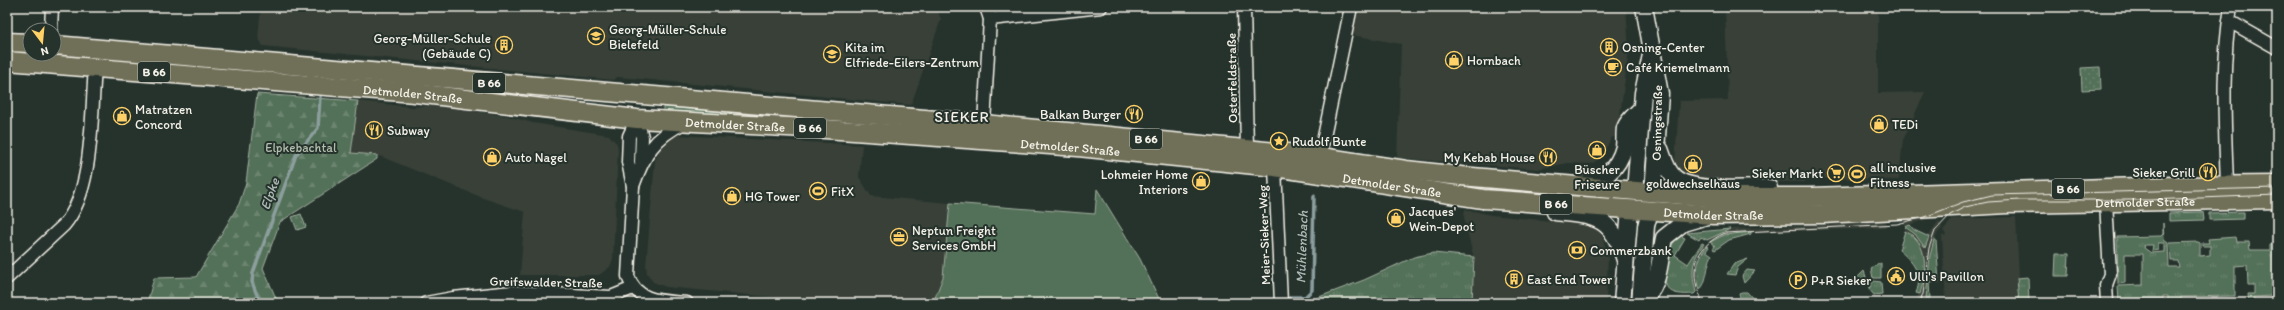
<svg xmlns="http://www.w3.org/2000/svg" width="2284" height="310" font-family="Itim,sans-serif">
<style>
.built{fill:#384137}
.grass{fill:url(#grass-tufts);stroke:#a3b0a0;fill-rule:evenodd}
.forest{fill:url(#forest-firs);stroke:#a3b0a0}
.park{fill:url(#park-dots);stroke:#a3b0a0}
.garden{fill:#527058;stroke:#a3b0a0}
.lines{fill:none;stroke-linecap:round;stroke-linejoin:round}
.stream{stroke:#8c9f9e;stroke-width:3.5}
.street-casing{stroke:#f4f1e8;stroke-width:15}
.secondary-casing{stroke:#f4f1e8;stroke-width:19}
.primary-casing{stroke:#f4f1e8;stroke-width:21}
.street{stroke:#26332d;stroke-width:12}
.secondary{stroke:#26332d;stroke-width:16}
.primary{stroke:#706f59;stroke-width:18}
.tram{stroke:#f4f1e8;stroke-width:1}
.labels{text-anchor:middle;dominant-baseline:central;stroke-width:4;stroke-linejoin:round;paint-order:stroke}
.shield{fill:#26332d;stroke:#b6b8b0;stroke-width:1}
.shield-label{font-size:12px;font-weight:bold;fill:#f4f1e8}
.poi-label{font-size:13px;fill:#f4f1e8;stroke:#26332d;text-anchor:start}
.street-label{font-size:13px;fill:#f4f1e8;stroke:#26332d}
.park-label{font-size:13px;fill:#b3bdae;stroke:#26332d}
.water-label{font-size:14px;font-style:italic;fill:#aebab6;stroke:#26332d}
.quarter-label{font-size:15px;letter-spacing:1px;fill:#f4f1e8;stroke:#26332d}
</style>
<defs>
<pattern id="grass-tufts" width="24" height="20" patternUnits="userSpaceOnUse"><rect width="24" height="20" fill="#527058"/><path d="M3 7l-1-3M5 7V3M7 7l1-3M15 17l-1-3M17 17v-4M19 17l1-3" fill="none" stroke="#6c8570"/></pattern>
<pattern id="forest-firs" width="22" height="20" patternUnits="userSpaceOnUse"><rect width="22" height="20" fill="#527058"/><path d="M5 1l3.5 6h-7zM16 11l3.5 6h-7z" fill="#6c8570"/></pattern>
<pattern id="park-dots" width="8" height="8" patternUnits="userSpaceOnUse"><rect width="8" height="8" fill="#527058"/><path d="M2 2h.1M6 6h.1" fill="none" stroke="#6c8570" stroke-width="1.8" stroke-linecap="round"/></pattern>
</defs>
<rect width="100%" height="100%" fill="#26332d"/>
<filter id="ink" filterUnits="userSpaceOnUse"><feTurbulence type="fractalNoise" baseFrequency=".025" numOctaves="2"/><feDisplacementMap in="SourceGraphic" scale="8" xChannelSelector="R" yChannelSelector="G"/><feConvolveMatrix kernelMatrix="1 2 1 2 8 2 1 2 1" color-interpolation-filters="sRGB"/></filter>
<g filter="url(#ink)">
<g class="built">
<path d="M261,7H936L941,19L911,105L630,78L617,77L614,80L263,46L258,37Z"/>
<path d="M1356,7H1626L1629,50L1617,136L1611,138L1602,157L1591,164L1568,163L1538,169L1397,158L1401,44L1352,35Z"/>
<path d="M1725,7H1878V93L1925,92L1903,140L1899,180L1804,178L1805,182L1730,181L1686,176L1679,171L1675,164L1679,101L1728,100Z"/>
<path d="M358,101L412,107L434,105L507,116L533,123L609,135L617,144L618,150L613,259L610,267L599,275H520L525,212L483,198L377,155L351,153Z"/>
<path d="M676,135L862,145L859,177L871,196L950,203L943,277L933,303H837L666,287L653,282L647,273L646,266L655,161L662,145Z"/>
<path d="M1465,209L1491,215L1583,224L1597,229L1602,236L1608,256L1606,303H1472L1475,263L1464,218Z"/>
<path d="M1921,216H1939L1905,226L1904,219Z"/>
<path d="M2016,217L2019,277H2028L2029,303H1946L1942,236L1946,235L1943,230L1953,219Z"/>
<path d="M1939,220L1942,228L1937,234L1930,256L1926,303H1915L1923,283L1925,258L1909,232L1905,231V227L1915,234L1925,247L1931,232Z"/>
<path d="M1886,221V228L1736,233L1719,237L1710,242L1707,240L1730,229Z"/>
<path d="M1704,244L1707,246L1698,260L1696,272L1700,290L1696,292L1693,278V264Z"/>
</g>
<g class="grass">
<path d="M663,107L772,116L811,114L815,122L663,114Z"/>
<path d="M1352,169L1521,190H1476Z"/>
<path d="M2203,212L2204,220L2169,221V213Z"/>
<path d="M2244,212V219L2209,220V213Z"/>
<path d="M2163,223L2164,240L2168,243L2169,267H2179L2178,261H2171L2170,243L2198,242L2200,243V256L2210,255V246H2202V243H2209L2208,239L2236,237L2237,242H2249L2250,250H2270V244H2277V299H2273V296L2253,297V303H2249L2248,294H2254V285H2248L2247,265L2235,266V296L2181,297V302H2168V296H2163V299H2144L2143,303H2119L2118,286L2143,285V254H2125V283L2118,284L2117,237L2161,236L2163,234ZM2158,243H2164V252L2151,253L2144,248L2145,245H2153L2152,251L2158,250Z"/>
<path d="M1910,225L1914,230L1929,237L1925,248L1915,234L1905,227Z"/>
<path d="M1730,229L1707,240L1701,237L1699,240L1687,233Z"/>
<path d="M1905,231C1930,242 1926,273 1920,294L1916,293C1924,274 1912,261 1899,250Z"/>
<path d="M1751,232V234L1729,240L1715,250L1713,249L1715,246L1710,242L1724,235Z"/>
<path d="M1681,236L1685,238L1675,255L1688,264L1702,243L1704,244C1691,260 1691,274 1696,292L1694,294C1668,296 1662,289 1666,265C1668,252 1670,243 1681,236Z"/>
<path d="M1934,240H1936L1939,282H1929L1930,298H1926L1930,256Z"/>
<path d="M1707,246L1709,247L1706,251L1712,255C1706,266 1708,281 1700,290C1695,273 1696,260 1707,246Z"/>
<path d="M1433,253L1474,257L1472,303H1303L1364,280L1414,257Z"/>
<path d="M2056,254H2069L2068,276H2055Z"/>
<path d="M1748,259L1738,267L1735,275L1727,274L1734,264Z"/>
<path d="M1881,263V278H1873L1871,268Z"/>
<path d="M1747,270L1755,271L1744,283L1742,276Z"/>
<path d="M1864,271L1866,277L1863,282L1851,284Z"/>
<path d="M2028,277L2029,303H2019L2017,278Z"/>
<path d="M1873,281L1881,282L1882,294L1874,295L1869,289Z"/>
<path d="M1742,292H1747L1755,301H1741L1739,293Z"/>
</g>
<path class="forest" d="M257,94L358,101L351,153L377,155V159L280,222L263,268L278,303H147L154,278L196,277L239,204L246,183Z"/>
<g class="park">
<path d="M2100,67L2101,89L2082,90L2081,68Z"/>
<path d="M301,214L306,227L297,230L292,217Z"/>
</g>
<path class="garden" d="M1097,189L1140,259L1161,303H933L943,277L950,203L1095,214Z"/>
<g class="lines">
<g class="stream">
<path d="M1285,302L1291,297H1305L1312,290L1314,196"/>
<path d="M260,303L252,282L253,273L296,155L318,128L320,97"/>
</g>
<g class="street-casing">
<g id="street">
<path d="M1244,7L1247,149"/>
<path d="M990,19L1101,7"/>
<path d="M2229,21L2277,48"/>
<path d="M51,30L52,7"/>
<path d="M637,119L629,136L628,162L633,186L628,276C636,303 664,301 687,303"/>
<path d="M637,119L642,137L641,162"/>
<path d="M984,124L990,19L986,7"/>
<path d="M1320,156L1351,7"/>
<path d="M1275,167L1281,303"/>
<path d="M2227,185C2225,125 2221,66 2231,7"/>
<path d="M633,186C644,155 654,137 684,123"/>
<path d="M2106,202L2110,274L2106,285L2107,303"/>
<path d="M7,278L64,225C94,191 91,113 95,68"/>
<path d="M426,303L453,298L512,292L611,297L633,288"/>
</g>
</g>
<g class="secondary-casing">
<g id="secondary">
<path d="M1644,7L1660,94L1653,193"/>
<path d="M1660,149C1664,159 1666,170 1674,177C1691,193 1746,188 1769,188"/>
<path d="M1580,184C1603,181 1618,170 1624,147C1625,141 1624,134 1625,128C1628,120 1636,114 1641,109"/>
<path d="M1635,191L1643,93L1651,55"/>
<path d="M1555,212C1595,216 1612,216 1625,260"/>
<path d="M1640,302C1661,288 1659,260 1664,238L1683,223L1707,216"/>
<path d="M1622,303L1630,209"/>
<path d="M1640,303L1646,226L1650,211"/>
</g>
</g>
<g class="primary-casing">
<g id="primary">
<path d="M7,42L30,43"/>
<path d="M54,45L984,124L1308,155L1406,170L1461,176L1707,197H1810L2172,186L2277,185"/>
<path id="s1" d="M7,61L415,93L637,119L825,129L1078,147L1275,167L1483,199L1713,215L1822,214L2008,204L2277,199"/>
</g>
</g>
<use href="#street" class="street"/>
<use href="#secondary" class="secondary"/>
<use href="#primary" class="primary"/>
<g class="tram">
<path d="M1703,303C1688,273 1693,247 1725,233L1897,224L1925,217L1963,202L1992,195L2277,188"/>
<path d="M1918,303L1923,294L1929,248L1935,231L1950,215L1965,207L1988,202L2020,200H2148L2277,195"/>
</g>
</g>
</g>
<defs>
<g id="school-ring" transform="scale(0.9)"><circle r="9.5" fill="#26332d" stroke="#ffd166" stroke-width="1.5"/><path d="M0-5L7-2L0 1L-7-2ZM-4 1L0 2.5L4 1V4Q0 6-4 4Z" fill="#ffd166"/></g>
<g id="building-ring" transform="scale(0.9)"><circle r="9.5" fill="#26332d" stroke="#ffd166" stroke-width="1.5"/><path d="M-4-6H4V6H1V3H-1V6H-4ZM-2.5-4.3h1.7v1.8h-1.7ZM.8-4.3h1.7v1.8H.8ZM-2.5-1h1.7V.8h-1.7ZM.8-1h1.7V.8H.8Z" fill="#ffd166"/></g>
<g id="shop-ring" transform="scale(0.9)"><circle r="9.5" fill="#26332d" stroke="#ffd166" stroke-width="1.5"/><path d="M-5-2.5h2.3a2.7 3.5 0 0 1 5.4 0H5L5.5 6h-11ZM-1.5-2.5h3a1.5 2.3 0 0 0-3 0Z" fill="#ffd166"/></g>
<g id="cafe-ring" transform="scale(0.9)"><circle r="9.5" fill="#26332d" stroke="#ffd166" stroke-width="1.5"/><path d="M-5.5-4.5H6V0H3Q3 3.5 0 3.5H-2.5Q-5.5 3.5-5.5 0ZM3-3.2v2h1.7v-2ZM-6 4.5H4V6H-6Z" fill="#ffd166"/></g>
<g id="restaurant-ring" transform="scale(0.9)"><circle r="9.5" fill="#26332d" stroke="#ffd166" stroke-width="1.5"/><path d="M-5-6h1v4h1v-4h1v4h1v-4h1v5L-1.5 .5V6h-2V.5L-5-1ZM5-6V6H3V1.5H1.5Q1.5-4 5-6Z" fill="#ffd166"/></g>
<g id="sight-ring" transform="scale(0.9)"><circle r="9.5" fill="#26332d" stroke="#ffd166" stroke-width="1.5"/><path d="M0-6L1.8-2.2L6-1.7L2.9 1.2L3.7 5.4L0 3.3L-3.7 5.4L-2.9 1.2L-6-1.7L-1.8-2.2Z" fill="#ffd166"/></g>
<g id="supermarket-ring" transform="scale(0.9)"><circle r="9.5" fill="#26332d" stroke="#ffd166" stroke-width="1.5"/><path d="M-6-5.5h2.5l.6 2H6L4.5 2H-2.5L-4.4-4H-6ZM-1.5 3.2a1.3 1.3 0 1 0 .1 0ZM3 3.2a1.3 1.3 0 1 0 .1 0Z" fill="#ffd166"/></g>
<g id="stadium-ring" transform="scale(0.9)"><circle r="9.5" fill="#26332d" stroke="#ffd166" stroke-width="1.5"/><path d="M0-5a6.5 5 0 1 0 0 10a6.5 5 0 1 0 0-10ZM-3.5-1.8h7v3.6h-7Z" fill="#ffd166"/></g>
<g id="office-ring" transform="scale(0.9)"><circle r="9.5" fill="#26332d" stroke="#ffd166" stroke-width="1.5"/><path d="M-6-3h4V-5.5h4V-3h4V5H-6ZM-1-4.5V-3h2v-1.5ZM-6 0V1H6V0Z" fill="#ffd166"/></g>
<g id="bank-ring" transform="scale(0.9)"><circle r="9.5" fill="#26332d" stroke="#ffd166" stroke-width="1.5"/><path d="M-6-4H6V4H-6ZM0-2.3a2.3 2.3 0 1 0 0 4.6a2.3 2.3 0 1 0 0-4.6Z" fill="#ffd166"/></g>
<g id="civic-ring" transform="scale(0.9)"><circle r="9.5" fill="#26332d" stroke="#ffd166" stroke-width="1.5"/><path d="M-.6-6.5H3V-4.5H.6V-3L4-1V1h2V6H-6V1h2V-1L-.6-3ZM-1.2 2.5V6h2.4V2.5Z" fill="#ffd166"/></g>
<g id="parking-ring" transform="scale(0.9)"><circle r="9.5" fill="#26332d" stroke="#ffd166" stroke-width="1.5"/><path d="M-3.5-5.5H1a3.5 3.5 0 0 1 0 7H-1V5.5H-3.5ZM-1-3.4V-.6H.8a1.4 1.4 0 0 0 0-2.8Z" fill="#ffd166"/></g>
</defs>
<g fill-rule="evenodd">
<use href="#school-ring" x="596" y="36"/>
<use href="#building-ring" x="504" y="45"/>
<use href="#building-ring" x="1609" y="47"/>
<use href="#school-ring" x="832" y="54"/>
<use href="#shop-ring" x="1454" y="60"/>
<use href="#cafe-ring" x="1613" y="67"/>
<use href="#restaurant-ring" x="1134" y="114"/>
<use href="#shop-ring" x="122" y="116"/>
<use href="#shop-ring" x="1879" y="124"/>
<use href="#restaurant-ring" x="374" y="130"/>
<use href="#sight-ring" x="1279" y="141"/>
<use href="#shop-ring" x="1597" y="150"/>
<use href="#shop-ring" x="492" y="157"/>
<use href="#restaurant-ring" x="1548" y="157"/>
<use href="#shop-ring" x="1693" y="164"/>
<use href="#restaurant-ring" x="2208" y="172"/>
<use href="#supermarket-ring" x="1836" y="173"/>
<use href="#stadium-ring" x="1857" y="174"/>
<use href="#shop-ring" x="1201" y="181"/>
<use href="#stadium-ring" x="818" y="191"/>
<use href="#shop-ring" x="732" y="196"/>
<use href="#shop-ring" x="1396" y="218"/>
<use href="#office-ring" x="899" y="237"/>
<use href="#bank-ring" x="1577" y="250"/>
<use href="#civic-ring" x="1896" y="276"/>
<use href="#building-ring" x="1514" y="279"/>
<use href="#parking-ring" x="1798" y="280"/>
</g>
<g class="labels">
<g class="shield">
<rect x="138" y="62" width="32" height="20" rx="3"/>
<rect x="473" y="73" width="32" height="20" rx="3"/>
<rect x="794" y="118" width="32" height="20" rx="3"/>
<rect x="1130" y="129" width="32" height="20" rx="3"/>
<rect x="2052" y="179" width="32" height="20" rx="3"/>
<rect x="1540" y="194" width="32" height="20" rx="3"/>
</g>
<g class="shield-label">
<text x="154" y="72">B 66</text>
<text x="489" y="83">B 66</text>
<text x="810" y="128">B 66</text>
<text x="1146" y="139">B 66</text>
<text x="2068" y="189">B 66</text>
<text x="1556" y="204">B 66</text>
</g>
<g class="poi-label">
<text x="609" y="29">Georg-Müller-Schule<tspan x="609" dy="15">Bielefeld</tspan></text>
<text x="491" y="38" text-anchor="end">Georg-Müller-Schule<tspan x="491" dy="15">(Gebäude C)</tspan></text>
<text x="845" y="47">Kita im<tspan x="845" dy="15">Elfriede-Eilers-Zentrum</tspan></text>
<text x="1622" y="47">Osning-Center</text>
<text x="1467" y="60">Hornbach</text>
<text x="1626" y="67">Café Kriemelmann</text>
<text x="135" y="109">Matratzen<tspan x="135" dy="15">Concord</tspan></text>
<text x="1121" y="114" text-anchor="end">Balkan Burger</text>
<text x="1892" y="124">TEDi</text>
<text x="387" y="130">Subway</text>
<text x="1292" y="141">Rudolf Bunte</text>
<text x="505" y="157">Auto Nagel</text>
<text x="1535" y="157" text-anchor="end">My Kebab House</text>
<text x="1870" y="167">all inclusive<tspan x="1870" dy="15">Fitness</tspan></text>
<text x="1597" y="169" text-anchor="middle">Büscher<tspan x="1597" dy="15">Friseure</tspan></text>
<text x="2195" y="172" text-anchor="end">Sieker Grill</text>
<text x="1823" y="173" text-anchor="end">Sieker Markt</text>
<text x="1188" y="174" text-anchor="end">Lohmeier Home<tspan x="1188" dy="15">Interiors</tspan></text>
<text x="1693" y="183" text-anchor="middle">goldwechselhaus</text>
<text x="831" y="191">FitX</text>
<text x="745" y="196">HG Tower</text>
<text x="1409" y="211">Jacques'<tspan x="1409" dy="15">Wein-Depot</tspan></text>
<text x="912" y="230">Neptun Freight<tspan x="912" dy="15">Services GmbH</tspan></text>
<text x="1590" y="250">Commerzbank</text>
<text x="1909" y="276">Ulli's Pavillon</text>
<text x="1527" y="279">East End Tower</text>
<text x="1811" y="280">P+R Sieker</text>
</g>
<g class="street-label">
<text transform="translate(1232 78) rotate(-91)">Osterfeldstraße</text>
<text stroke="none"><textPath href="#s1" startOffset="407">Detmolder Straße</textPath></text>
<text transform="translate(1657 123) rotate(-89)">Osningstraße</text>
<text stroke="none"><textPath href="#s1" startOffset="731">Detmolder Straße</textPath></text>
<text stroke="none"><textPath href="#s1" startOffset="1067">Detmolder Straße</textPath></text>
<text stroke="none"><textPath href="#s1" startOffset="1391">Detmolder Straße</textPath></text>
<text stroke="none"><textPath href="#s1" startOffset="2146">Detmolder Straße</textPath></text>
<text stroke="none"><textPath href="#s1" startOffset="1714">Detmolder Straße</textPath></text>
<text transform="translate(1264 235) rotate(-92)">Meier-Sieker-Weg</text>
<text transform="translate(546 282) rotate(1)">Greifswalder Straße</text>
</g>
<g class="park-label">
<text x="301" y="147">Elpkebachtal</text>
</g>
<g class="water-label">
<text transform="translate(270 194) rotate(-70)">Elpke</text>
<text transform="translate(1302 247) rotate(-88)">Mühlenbach</text>
</g>
<g class="quarter-label">
<text x="962" y="117">SIEKER</text>
</g>
</g>
<rect width="2284" height="310" fill="none" stroke="#26332d" stroke-width="24"/>
<rect x="12" y="12" width="2260" height="286" fill="none" stroke="#f4f1e8" stroke-width="1.5" filter="url(#ink)"/>
<g transform="translate(42 42) rotate(164)"><circle r="19" fill="#26332d" stroke="#787f78"/>
<path d="M0-3L7 15L0 10L-7 15Z" fill="#ffd166"/>
<text y="-6" font-size="11" font-weight="bold" text-anchor="middle" fill="#f4f1e8">N</text>
</g>
</svg>
